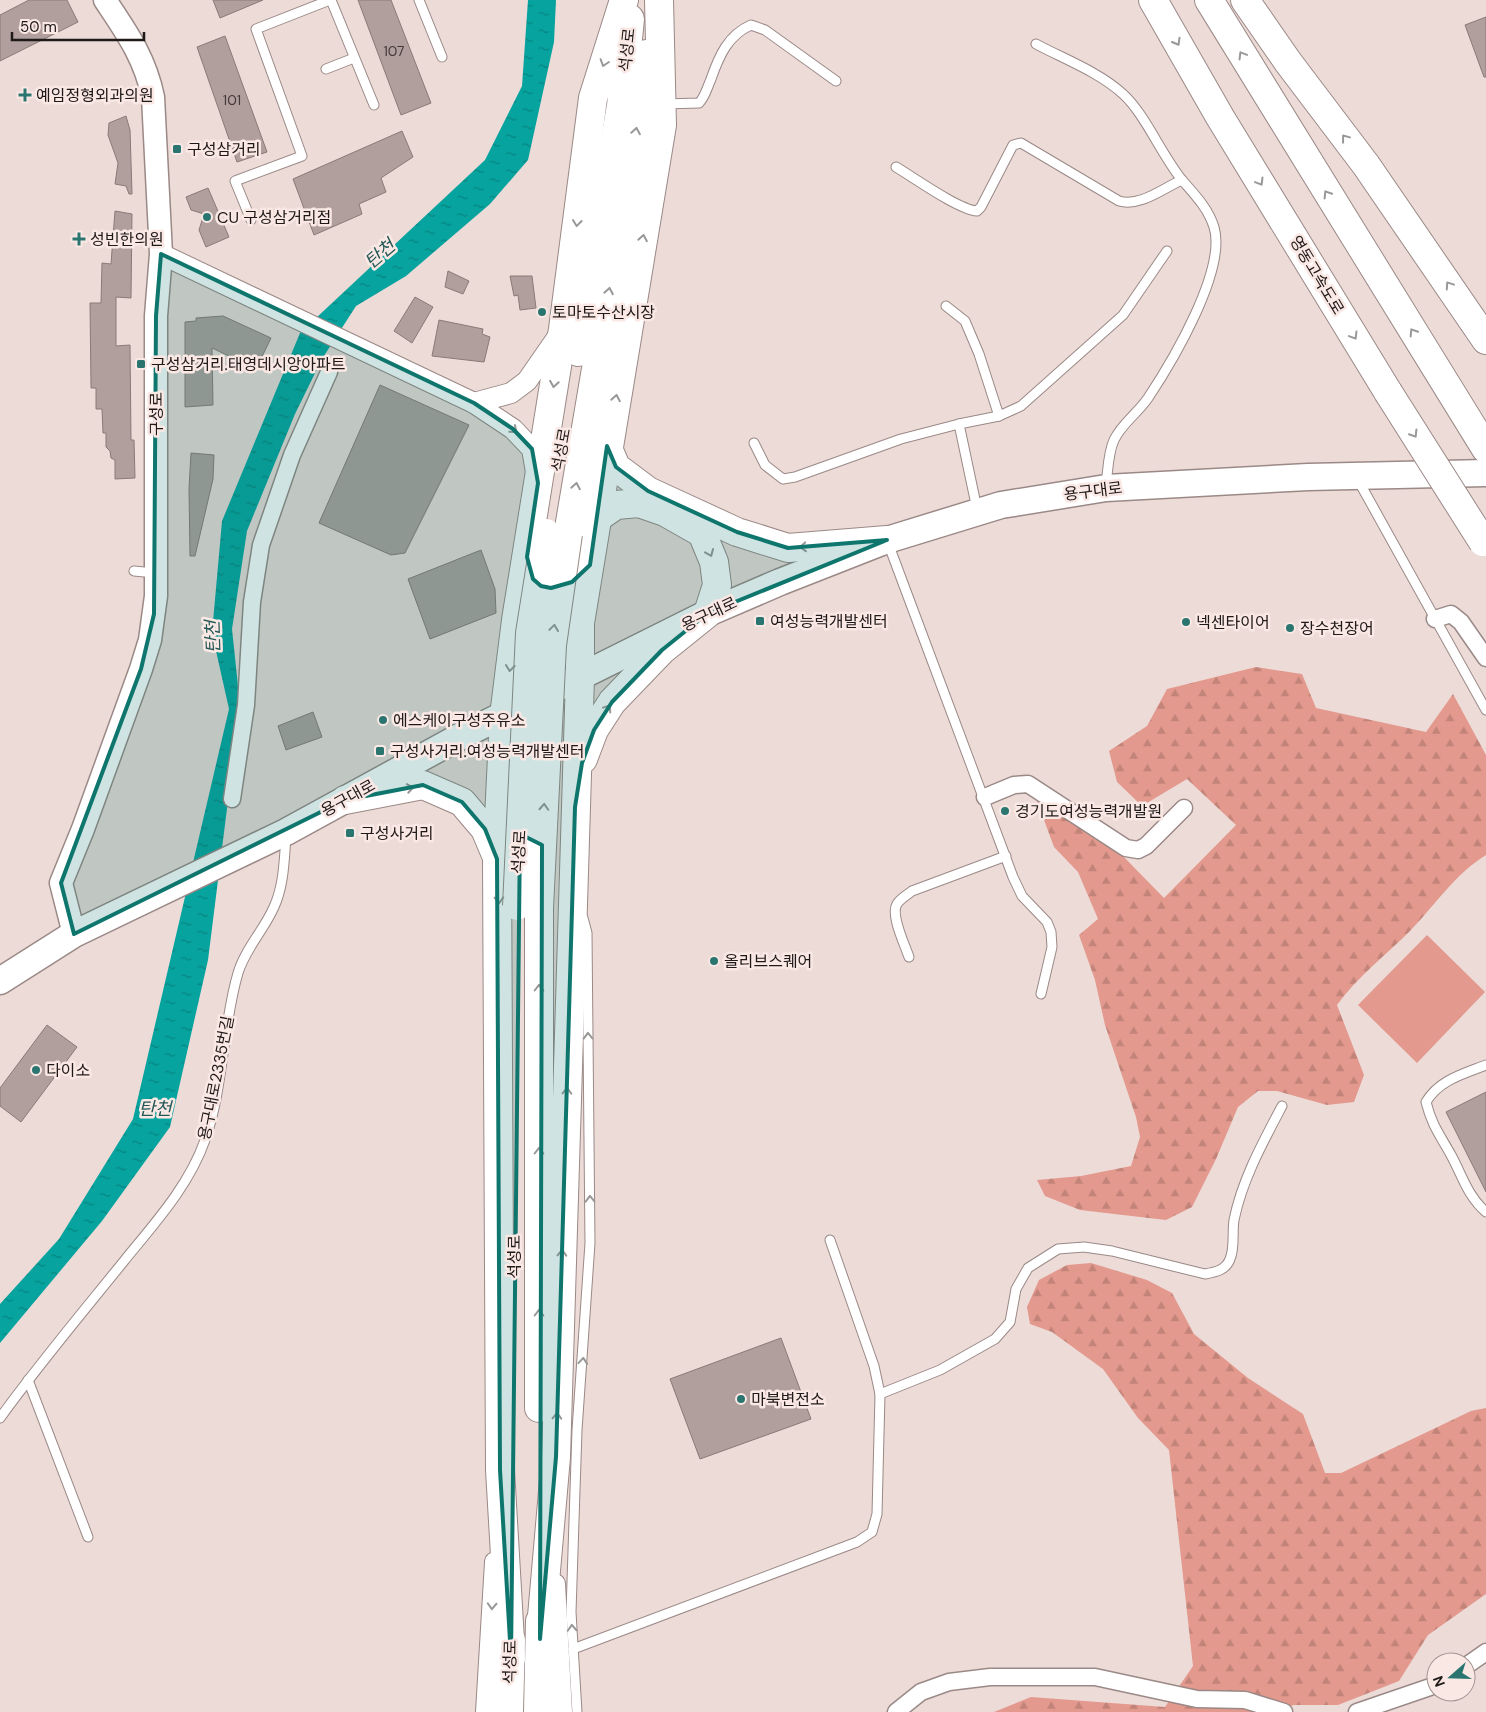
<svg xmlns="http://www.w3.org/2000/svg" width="1486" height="1712" font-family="'DM Sans','Noto Sans KR',sans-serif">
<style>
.grass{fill:#e3998d}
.forest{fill:url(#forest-firs)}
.water{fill:url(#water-ripples)}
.building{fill:#b09f9c;stroke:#8a7a77}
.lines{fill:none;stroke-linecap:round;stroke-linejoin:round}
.service-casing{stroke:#9a8986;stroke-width:11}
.minor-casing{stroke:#9a8986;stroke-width:19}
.tertiary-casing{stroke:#9a8986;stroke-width:22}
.secondary-casing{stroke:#9a8986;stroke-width:25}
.primary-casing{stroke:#9a8986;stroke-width:29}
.trunk-casing{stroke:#9a8986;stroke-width:30}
.motorway-casing{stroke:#9a8986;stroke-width:30}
.service{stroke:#fff;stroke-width:9}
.minor{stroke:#fff;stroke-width:16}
.tertiary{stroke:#fff;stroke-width:20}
.secondary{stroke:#fff;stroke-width:22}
.primary{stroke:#fff;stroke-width:26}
.trunk{stroke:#fff;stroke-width:28}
.motorway{stroke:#fff;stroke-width:28}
.trunk-bridge-casing{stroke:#9a8986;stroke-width:30;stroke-linecap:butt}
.motorway-bridge-casing{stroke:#9a8986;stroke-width:30;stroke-linecap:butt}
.trunk-bridge{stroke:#fff;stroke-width:28}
.motorway-bridge{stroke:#fff;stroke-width:28}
.oneway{stroke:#9a9897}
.marked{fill:#0f766e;fill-opacity:0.2;stroke:#0f766e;stroke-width:4;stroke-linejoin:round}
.poi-dot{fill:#2b7571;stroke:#fae8e5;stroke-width:2}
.labels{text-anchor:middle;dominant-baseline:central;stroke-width:5;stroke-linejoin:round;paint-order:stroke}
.number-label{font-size:14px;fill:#433a38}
.street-label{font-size:16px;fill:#1f1917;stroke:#fae8e5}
.poi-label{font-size:16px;fill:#1f1917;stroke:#fae8e5;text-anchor:start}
.water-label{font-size:18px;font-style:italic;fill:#235856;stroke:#fae8e5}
</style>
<defs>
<pattern id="forest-firs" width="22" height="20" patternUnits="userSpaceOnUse" patternTransform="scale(1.25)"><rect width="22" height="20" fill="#e3998d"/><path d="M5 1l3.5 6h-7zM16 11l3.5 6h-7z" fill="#c28379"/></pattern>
<pattern id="water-ripples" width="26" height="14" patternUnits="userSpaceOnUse" patternTransform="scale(1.25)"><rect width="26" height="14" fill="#07a39e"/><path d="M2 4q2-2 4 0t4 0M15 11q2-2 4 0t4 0" fill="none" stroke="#078480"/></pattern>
</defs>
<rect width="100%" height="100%" fill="#eddbd8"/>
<path class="grass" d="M1427,935L1485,992L1417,1063L1358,1005Z"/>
<g class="forest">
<path d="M1256,667L1302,674L1316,708L1426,732L1453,694L1486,755V855C1455,874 1435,905 1410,931C1385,956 1358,976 1337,1005L1364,1075L1354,1102L1327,1105L1277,1091H1258L1238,1107L1216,1159L1192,1207L1166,1220L1080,1210L1045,1196L1037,1180L1081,1176L1131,1166L1140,1137L1136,1117L1105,1025L1095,980L1079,935L1098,919L1078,872L1054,847L1037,801L1119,852L1164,898L1236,825L1187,779L1142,806L1117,782L1109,751L1147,726L1167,689Z"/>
<path d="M1091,1263L1147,1280L1172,1293L1194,1334L1248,1378L1303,1414L1325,1473H1341L1471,1411L1486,1408V1594L1428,1635L1399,1681L1338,1705H1293L1283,1712H994L1031,1697L1165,1707L1193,1666L1169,1450L1138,1418L1103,1369L1052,1332L1030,1324L1027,1307L1039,1280L1067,1265Z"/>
</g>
<path class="water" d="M528,0H556L554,42L528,160L490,204L406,276L356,306L322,359L295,414L247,531L232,629L240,705L208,960L170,1127L102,1221L0,1343V1304L59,1239L133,1119L229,709L212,633L222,521L300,333L485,160L522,86Z"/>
<g class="building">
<path d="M29,0H67L78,22L0,61V15Z"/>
<path d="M213,0H263L220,18Z"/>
<path d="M358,0H391L431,103L401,115Z"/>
<path d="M1486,17V77H1484L1465,25Z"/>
<path d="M225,36L267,152L237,162L197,47Z"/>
<path d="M126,116L130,130L132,194H129L126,186L115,184L118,163L108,135L109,123Z"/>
<path d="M402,131L413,157L381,178L386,192L359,204L362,214L314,235L293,179Z"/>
<path d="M208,188L229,237L206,247L199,230L204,214L191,210L186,197Z"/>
<path d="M115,211L132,214L131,298L116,297V346L130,345L131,440H134L135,478L115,479V460L111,458L110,451L106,447V433H103L102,409H96V388H91L90,303H101L102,263L111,264Z"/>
<path d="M448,271L469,281L463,294L445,287Z"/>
<path d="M510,276H532L536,308L520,310L518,295L514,296Z"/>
<path d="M415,297L433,307L412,343L394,331Z"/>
<path d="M223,316L271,338L256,369L212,348L213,405L185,407V322L196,321V318Z"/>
<path d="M439,320L483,329L482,334L490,337L484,362L432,356Z"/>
<path d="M380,385L469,425L405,553L391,555L319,523Z"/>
<path d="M191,453L214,455L213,479L195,556H190L189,489Z"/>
<path d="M481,550L495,589L496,613L430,639L408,579Z"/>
<path d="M313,712L322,737L286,750L278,726Z"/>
<path d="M47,1025L77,1047L21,1122L0,1106V1088Z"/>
<path d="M1486,1092V1192L1446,1112Z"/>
<path d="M781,1338L811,1419L700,1459L670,1379Z"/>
</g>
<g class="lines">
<g class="service-casing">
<g id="service">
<path d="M331,0L374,105"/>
<path d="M419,0L442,57"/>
<path d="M1036,44C1064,59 1099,72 1123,94C1145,114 1161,154 1182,180"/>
<path d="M326,69L354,58"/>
<path d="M664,104L699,103C705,97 707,88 711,79C719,56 728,35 751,25L765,30L836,81"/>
<path d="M896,167C913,177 959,210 977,211L981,207L1013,145L1021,143L1119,201C1141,207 1163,188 1182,180C1195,195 1208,208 1214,227C1227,270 1172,362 1148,398C1138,413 1122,423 1114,440C1108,453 1108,470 1106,485"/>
<path d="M251,220L235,181L302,156L256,29L330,0"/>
<path d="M946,306L965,321L979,354L999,416"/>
<path d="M754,443L765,465L783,479L795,477L901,439L959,424"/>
<path d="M1358,480L1486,710"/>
<path d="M977,509L959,424L999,416L1021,406L1123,315L1167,251"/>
<path d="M888,543L1013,877L1022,896L1047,922L1051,932L1052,947L1041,994"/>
<path d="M134,571L155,573"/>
<path d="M909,957C905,945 890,915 897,904C900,899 907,895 912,891L1006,856"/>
<path d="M1486,1065C1463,1074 1439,1080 1426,1102C1432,1126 1440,1135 1451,1155C1462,1175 1468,1197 1486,1212"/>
<path d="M28,1380L88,1537"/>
<path d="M880,1394L940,1370L995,1339L1010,1322L1016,1289L1028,1268L1058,1249L1084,1247L1112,1251L1205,1274C1216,1272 1226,1270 1230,1259C1235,1248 1232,1232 1234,1220C1242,1180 1263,1142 1282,1106"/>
<path d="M0,1418C39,1364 82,1313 124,1261C154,1224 189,1186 205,1140C224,1087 222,1027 238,973C245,949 264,930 274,907C284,885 284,861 286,837"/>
<path d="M573,1649L857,1542L872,1532L877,1514L880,1394L874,1366L830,1240"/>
<path d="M577,1712L571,1612L577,1430L590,1243L587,933L583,918"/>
</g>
</g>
<g class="minor-casing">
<g id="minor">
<path d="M1435,619L1451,614L1461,622L1486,658"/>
<path d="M985,797L1014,785L1028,784L1126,848L1138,850L1146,846L1184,808"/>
<path d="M232,799L246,705L252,602L261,545L292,455L329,372"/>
<path d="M1466,1666L1486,1652"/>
<path d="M896,1712L921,1692L949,1682L990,1677H1095L1197,1699L1245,1700L1284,1712"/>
<path d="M1357,1712L1436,1685"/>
</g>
</g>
<g class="tertiary-casing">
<g id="tertiary">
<path d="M161,254L474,403L513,429L532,449L536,472"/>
<path d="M474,403L511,393L527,381L561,332"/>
<path d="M555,1584L562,1712"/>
<path d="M486,1712L495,1562"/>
</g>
</g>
<g class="secondary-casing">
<path id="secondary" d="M74,934L61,883L83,829L141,669L150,640L156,596V316L161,254L153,97C145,58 127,33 105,0"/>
</g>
<g class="primary-casing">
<path id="primary" d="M0,981L74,934L286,832L463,735L708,613L780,582L887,540L1001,505L1106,488L1308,477L1486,473"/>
</g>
<g class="trunk-casing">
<g id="trunk">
<path d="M578,352L621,106L630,19"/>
<path d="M607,446L616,467L648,491L737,532L788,548L887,540"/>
<path d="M568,534L637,127L646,54"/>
<path d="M583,759L594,730L612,702L662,650L708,613L717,585L714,562L702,533L665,512L639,503L616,505L597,518"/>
<path d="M345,800L423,785L462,802L485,829L496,855"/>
<path d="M539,908V1408"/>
<path d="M540,1639L556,1457L580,677V623L662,125L659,0"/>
<path d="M511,1658L500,1470L497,859L504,716L516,620L563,329L593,98L624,0"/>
<path d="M509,1712L511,1640"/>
<path d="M538,1712L540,1621"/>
</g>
</g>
<g class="motorway-casing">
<g id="motorway">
<path d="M1153,0L1220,117L1388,392"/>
<path d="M1209,0L1486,449"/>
<path d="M1245,0L1288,62L1366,165L1486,340"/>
</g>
</g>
<use href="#service" class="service"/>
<use href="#minor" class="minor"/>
<use href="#tertiary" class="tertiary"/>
<use href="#secondary" class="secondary"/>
<use href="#primary" class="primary"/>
<use href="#trunk" class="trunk"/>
<use href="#motorway" class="motorway"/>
<g class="trunk-bridge-casing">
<g id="trunk-bridge">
<path d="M517,906L530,633L546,533"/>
<path d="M539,908L552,645L568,534"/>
</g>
</g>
<g class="motorway-bridge-casing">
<path id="motorway-bridge" d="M1388,392L1483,542"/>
</g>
<use href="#trunk-bridge" class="trunk-bridge"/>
<use href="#motorway-bridge" class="motorway-bridge"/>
</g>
<defs><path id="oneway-chevron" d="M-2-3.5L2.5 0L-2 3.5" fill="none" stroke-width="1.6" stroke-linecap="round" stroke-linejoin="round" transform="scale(1.25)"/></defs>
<g class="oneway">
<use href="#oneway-chevron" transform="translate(1177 42) rotate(60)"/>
<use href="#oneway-chevron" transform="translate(1242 55) rotate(-121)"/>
<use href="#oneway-chevron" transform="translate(604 63) rotate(108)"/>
<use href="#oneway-chevron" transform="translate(636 131) rotate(-81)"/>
<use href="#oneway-chevron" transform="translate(1345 138) rotate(-127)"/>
<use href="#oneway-chevron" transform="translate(1260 182) rotate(59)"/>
<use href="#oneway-chevron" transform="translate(1327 194) rotate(-122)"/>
<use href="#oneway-chevron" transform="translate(577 223) rotate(97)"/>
<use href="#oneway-chevron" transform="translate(643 238) rotate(-80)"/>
<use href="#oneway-chevron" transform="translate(1449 285) rotate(-124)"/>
<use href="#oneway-chevron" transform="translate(609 291) rotate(-80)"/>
<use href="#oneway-chevron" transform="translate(1413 332) rotate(-122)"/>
<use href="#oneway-chevron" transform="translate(1354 336) rotate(59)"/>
<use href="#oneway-chevron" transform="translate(554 384) rotate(99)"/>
<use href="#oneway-chevron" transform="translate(616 398) rotate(-80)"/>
<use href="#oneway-chevron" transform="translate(514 430) rotate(40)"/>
<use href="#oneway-chevron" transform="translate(1414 434) rotate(58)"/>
<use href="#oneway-chevron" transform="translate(576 486) rotate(-80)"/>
<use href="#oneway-chevron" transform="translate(803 547) rotate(175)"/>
<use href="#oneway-chevron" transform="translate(710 553) rotate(67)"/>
<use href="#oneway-chevron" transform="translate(554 628) rotate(-82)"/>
<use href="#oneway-chevron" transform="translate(510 668) rotate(97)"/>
<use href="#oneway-chevron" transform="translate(608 708) rotate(-56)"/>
<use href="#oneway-chevron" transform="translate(410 788) rotate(-10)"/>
<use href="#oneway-chevron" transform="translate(544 807) rotate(-87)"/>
<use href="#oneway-chevron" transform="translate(499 900) rotate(88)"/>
<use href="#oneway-chevron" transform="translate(539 988) rotate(-90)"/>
<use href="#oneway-chevron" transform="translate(588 1036) rotate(-91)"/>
<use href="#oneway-chevron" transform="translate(567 1091) rotate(-88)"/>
<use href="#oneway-chevron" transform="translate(539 1151) rotate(-90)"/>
<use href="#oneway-chevron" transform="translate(590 1199) rotate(-91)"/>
<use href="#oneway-chevron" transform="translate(562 1253) rotate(-88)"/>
<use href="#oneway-chevron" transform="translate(539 1313) rotate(-90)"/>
<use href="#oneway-chevron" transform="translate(583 1361) rotate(-85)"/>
<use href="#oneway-chevron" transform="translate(557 1416) rotate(-88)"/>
<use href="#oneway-chevron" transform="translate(492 1606) rotate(93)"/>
<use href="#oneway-chevron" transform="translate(572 1628) rotate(-93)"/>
</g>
<path class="marked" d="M161,254L474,403L513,429L532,449L538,483L527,557L533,579L541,586L551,588L572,582L590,565L607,446L616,467L648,491L737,532L788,548L887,540L708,613L662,650L612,702L594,730L582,763L575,807L556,1457L540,1639L542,845L520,834L511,1658L500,1470L497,859L485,829L462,802L423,785L345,800L74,934L61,883L141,669L154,614L156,316Z"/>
<g class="poi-dot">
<path d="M22.5 87.5h5v5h5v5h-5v5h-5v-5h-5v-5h5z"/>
<rect x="172" y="144" width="10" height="10" rx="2.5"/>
<circle cx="207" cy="217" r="5"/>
<path d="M76.5 231.5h5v5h5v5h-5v5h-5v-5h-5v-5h5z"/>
<circle cx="542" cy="312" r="5"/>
<rect x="136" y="359" width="10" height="10" rx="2.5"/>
<rect x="755" y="616" width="10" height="10" rx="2.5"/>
<circle cx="1186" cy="622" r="5"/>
<circle cx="1290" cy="628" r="5"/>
<circle cx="383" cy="720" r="5"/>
<rect x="375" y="746" width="10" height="10" rx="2.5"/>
<circle cx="1005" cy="811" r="5"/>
<rect x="345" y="828" width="10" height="10" rx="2.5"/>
<circle cx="714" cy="961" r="5"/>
<circle cx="36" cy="1070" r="5"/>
<circle cx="741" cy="1399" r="5"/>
</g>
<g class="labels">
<g class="number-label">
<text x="394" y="51">107</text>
<text x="232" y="100">101</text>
</g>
<g class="street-label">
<text transform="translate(627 50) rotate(-84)">석성로</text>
<text transform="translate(1317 275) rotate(59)">영동고속도로</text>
<text transform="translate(156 414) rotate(-90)">구성로</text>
<text transform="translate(561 450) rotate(-80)">석성로</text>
<text transform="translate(1093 491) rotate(-7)">용구대로</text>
<text transform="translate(709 614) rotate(-25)">용구대로</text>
<text transform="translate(348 798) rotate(-29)">용구대로</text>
<text transform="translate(519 852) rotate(-87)">석성로</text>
<text transform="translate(216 1078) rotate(-79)">용구대로2335번길</text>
<text transform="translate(514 1257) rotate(-90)">석성로</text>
<text transform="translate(510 1662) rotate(-89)">석성로</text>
</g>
<g class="poi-label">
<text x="36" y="95">예임정형외과의원</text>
<text x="187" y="149">구성삼거리</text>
<text x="217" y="217">CU 구성삼거리점</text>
<text x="90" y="239">성빈한의원</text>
<text x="552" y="312">토마토수산시장</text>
<text x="151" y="364">구성삼거리.태영데시앙아파트</text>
<text x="770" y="621">여성능력개발센터</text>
<text x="1196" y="622">넥센타이어</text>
<text x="1300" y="628">장수천장어</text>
<text x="393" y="720">에스케이구성주유소</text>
<text x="390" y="751">구성사거리.여성능력개발센터</text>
<text x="1015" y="811">경기도여성능력개발원</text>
<text x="360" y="833">구성사거리</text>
<text x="724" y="961">올리브스퀘어</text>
<text x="46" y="1070">다이소</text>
<text x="751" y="1399">마북변전소</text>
</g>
<g class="water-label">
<text transform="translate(380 254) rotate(-40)">탄천</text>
<text transform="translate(213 637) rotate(-92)">탄천</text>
<text x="155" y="1109">탄천</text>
</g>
</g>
<g transform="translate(1451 1677) rotate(250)"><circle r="24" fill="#fae8e5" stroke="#a29593"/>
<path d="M0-4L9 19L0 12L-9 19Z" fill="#2b7571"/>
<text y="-8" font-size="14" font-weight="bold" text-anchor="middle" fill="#1f1917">N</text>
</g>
<path d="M12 32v8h132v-8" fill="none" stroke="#1f1917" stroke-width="2.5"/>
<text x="20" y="32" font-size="15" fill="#1f1917" stroke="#fae8e5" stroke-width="4" paint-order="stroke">50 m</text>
</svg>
